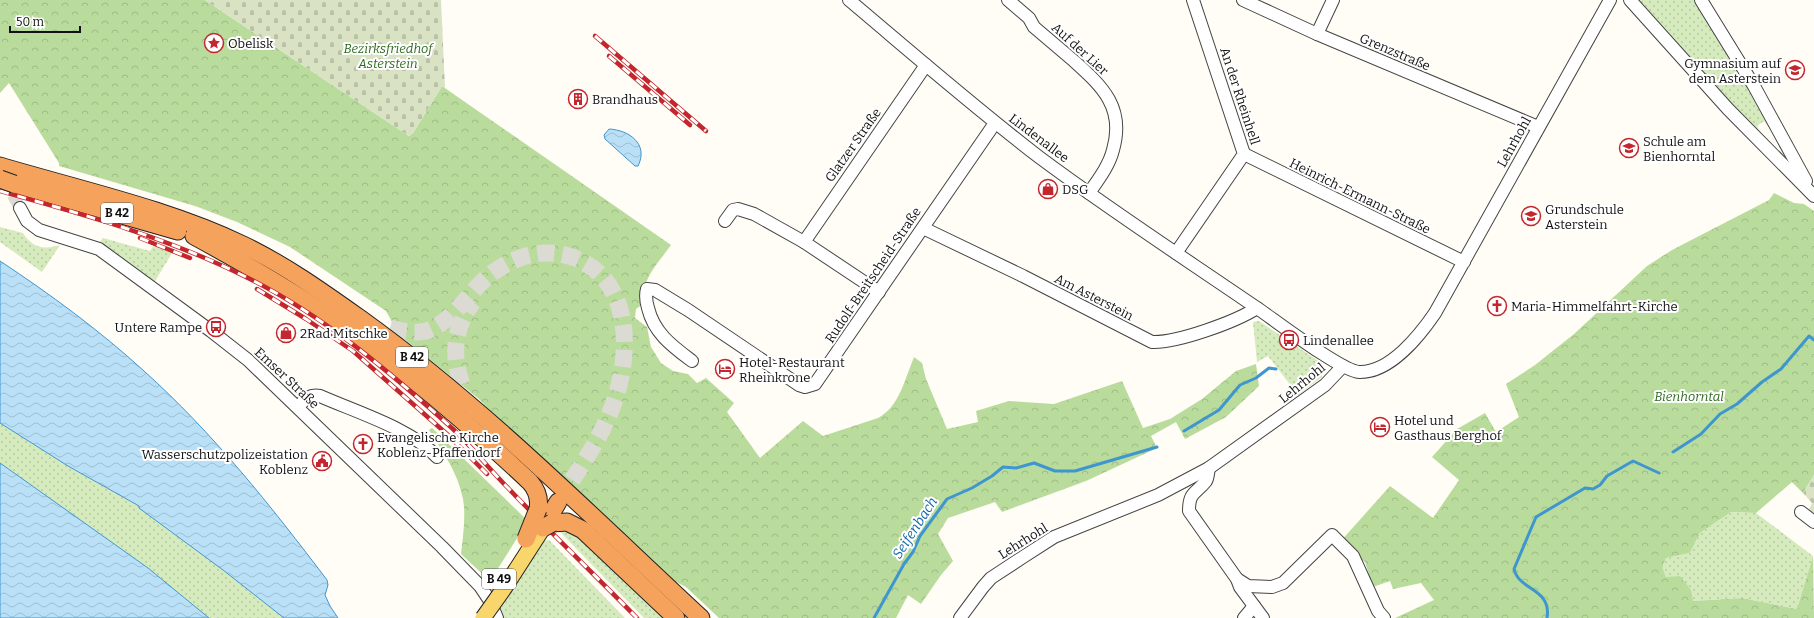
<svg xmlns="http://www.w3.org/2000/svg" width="1814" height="618" font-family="Bitter,serif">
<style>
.grass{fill:url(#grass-dots)}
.forest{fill:url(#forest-crowns)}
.cemetery{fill:url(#cemetery-stones)}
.water{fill:url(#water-waves);stroke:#3f96cf}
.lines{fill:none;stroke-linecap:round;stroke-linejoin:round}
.stream{stroke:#3f96cf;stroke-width:3}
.minor-tunnel{stroke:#dbdad3;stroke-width:12;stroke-dasharray:12 6;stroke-linecap:butt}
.highway-tunnel{stroke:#dbdad3;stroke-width:17;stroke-dasharray:17 8;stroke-linecap:butt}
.minor-casing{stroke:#444;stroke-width:14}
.highway-casing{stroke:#222;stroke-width:19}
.minor{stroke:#fff;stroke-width:12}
.highway{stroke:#f5a25d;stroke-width:17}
.rail-casing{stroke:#c4262e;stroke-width:4.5}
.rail{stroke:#fff;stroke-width:3;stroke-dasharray:9;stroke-linecap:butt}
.major-bridge-casing{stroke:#222;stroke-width:17;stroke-linecap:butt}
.highway-bridge-casing{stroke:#222;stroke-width:19;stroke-linecap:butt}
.major-bridge{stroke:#f9d66b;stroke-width:15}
.highway-bridge{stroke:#f5a25d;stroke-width:17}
.labels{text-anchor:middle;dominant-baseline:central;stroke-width:4;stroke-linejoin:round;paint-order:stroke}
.shield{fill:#fff;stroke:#585858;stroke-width:1}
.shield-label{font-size:12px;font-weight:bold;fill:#111}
.poi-label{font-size:13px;fill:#111;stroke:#fff;text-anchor:start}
.park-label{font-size:13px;font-style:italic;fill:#2f6b1f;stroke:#fff}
.street-label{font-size:13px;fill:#111;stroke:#fff}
.water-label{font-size:14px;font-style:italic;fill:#1768a6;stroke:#fff}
</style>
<defs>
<pattern id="grass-dots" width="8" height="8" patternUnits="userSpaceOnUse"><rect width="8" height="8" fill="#d5ebbd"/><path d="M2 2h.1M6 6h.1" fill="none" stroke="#b6c8a1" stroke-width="1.8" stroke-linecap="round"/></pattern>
<pattern id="forest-crowns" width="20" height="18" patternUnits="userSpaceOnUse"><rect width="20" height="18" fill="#b9dc9c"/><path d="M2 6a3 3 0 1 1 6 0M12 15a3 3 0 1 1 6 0" fill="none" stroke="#9ebc85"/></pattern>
<pattern id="cemetery-stones" width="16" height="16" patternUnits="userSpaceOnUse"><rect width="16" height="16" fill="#d9e3c4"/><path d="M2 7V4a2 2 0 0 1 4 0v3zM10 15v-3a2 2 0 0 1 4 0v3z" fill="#b9c2a7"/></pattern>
<pattern id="water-waves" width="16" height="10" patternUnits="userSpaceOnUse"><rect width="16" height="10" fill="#b9e0f7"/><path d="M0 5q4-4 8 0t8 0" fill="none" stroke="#9ebfd3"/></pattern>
</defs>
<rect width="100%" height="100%" fill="#fffdf5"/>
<g class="grass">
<path d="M1638,0H1696L1773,129L1771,130L1764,121L1757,126L1762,135L1760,136Z"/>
<path d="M0,227L23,233C32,248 44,250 60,245L42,272L0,242Z"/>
<path d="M103,238L150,251L154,245L172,253L154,283L100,242Z"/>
<path d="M1259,321L1320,362L1323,367L1322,377L1298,395L1268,356L1257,362L1253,322Z"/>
<path d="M0,423L68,466L140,507L139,508L223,570L284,618H209L148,568L0,463Z"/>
<path d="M1731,512L1756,513L1813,556L1797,609L1742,598L1693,601L1666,577L1661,567L1666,558L1690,553L1700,533Z"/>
<path d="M558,530H565L577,536L665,618H644Z"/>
<path d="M549,540L623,616L625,618H504L501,608L544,541Z"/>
</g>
<g class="forest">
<path d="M0,0H205L409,136L413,133L442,86L671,245C658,263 640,281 643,304L636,309L635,318L647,327L651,347L661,363L673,371L688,374L697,383L706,378L734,403L727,412L760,458L803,421L823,436L878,418C899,407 905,379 914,357L922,363L926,379L947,429L978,422L976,411L1009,401L1054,404L1122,381L1143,428L1170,419L1202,399L1236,371L1256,364L1259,386L1226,417L1185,439L1176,422L1151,436L1157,448L1086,481L1002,512L995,502L948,518L938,534L953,561L941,575L921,604L908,595L896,618H719L686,587L672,580L496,417L479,399L399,335L386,311L290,247L237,222L195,206L59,166V163L9,83L0,93Z"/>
<path d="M1774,193L1794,203L1804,204L1814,211V475L1803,493L1792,482L1756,513L1731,512L1700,533L1690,553L1666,558L1662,567L1666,577L1680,576L1691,590L1693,601L1742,598L1797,609L1813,556L1814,618H1395L1434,600L1421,583L1393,589L1390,581L1373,587L1365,562L1340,542L1390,486L1433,518L1459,480L1432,457L1457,429L1485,413L1496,432L1519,417L1506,384L1535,365L1574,334L1647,266L1672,250L1769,200Z"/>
<path d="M432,428L528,521L490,581L461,554C463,536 466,516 463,499C458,473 443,452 429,430Z"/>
</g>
<g class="cemetery">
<path d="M205,0H441L445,88L442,86L413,133L409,136Z"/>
<path d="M1814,475V515L1809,510L1812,503L1803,493Z"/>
</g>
<g class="water">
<path d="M609,129C629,130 649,144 638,166H635L605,139L604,135Z"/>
<path d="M0,261C50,294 99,330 144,371C213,433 271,506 327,580L328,585L325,595L330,606L338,618H284L223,570L139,508V506L68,466L0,423Z"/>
<path d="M0,463L148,568L209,618H0Z"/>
</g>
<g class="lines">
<g class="stream">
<path d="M1184,431L1219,410L1240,385L1256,378L1269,368L1276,369"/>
<path d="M1673,452L1701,434L1720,414L1737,404L1762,382L1781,369L1809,336L1814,340"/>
<path d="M874,618L904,564L913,552L920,536L947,499L972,488L992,476L1003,467L1016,468L1034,463L1055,471H1075L1157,447"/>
<path d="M1547,618C1552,588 1519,591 1514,569L1536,517L1585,488L1593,489L1600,485L1607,476L1633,461L1659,473"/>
</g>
<path class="minor-tunnel" d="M4,179L20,208"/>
<g class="highway-tunnel">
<path d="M390,328C401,331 414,334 426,331C448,324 463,302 478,286C499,263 533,247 565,255C631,272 633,348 614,402C602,438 578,470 558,502"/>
<path d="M462,384C451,356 454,327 473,302"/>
</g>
<g class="minor-casing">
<g id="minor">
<path d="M849,0C912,53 974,107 1039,157C1110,210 1184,258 1257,308C1276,321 1341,371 1359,372C1390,373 1420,335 1435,313L1610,0"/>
<path d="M1008,0L1029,18L1034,27C1048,39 1061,50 1074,61C1103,87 1125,108 1113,150C1109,166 1098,180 1089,193"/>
<path d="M1243,0L1317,34L1538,127"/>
<path d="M1630,0L1728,109L1814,196"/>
<path d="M1701,0L1754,86L1806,181"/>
<path d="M1317,34L1333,0"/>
<path d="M1244,154L1464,262"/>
<path d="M20,208L27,221L39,230L99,249L211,331L248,360L442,547L480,586L490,601L497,618"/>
<path d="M725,221L733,210L738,209L754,214L804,242L879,292"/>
<path d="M923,228L1023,276L1152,342C1177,343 1235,322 1257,308"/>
<path d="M804,242L926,65"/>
<path d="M1176,253L1244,154L1193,0"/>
<path d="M692,361C672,346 654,333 648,308C646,301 645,296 647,289L655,290L688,310L799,385L805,387L815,384L995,123"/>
<path d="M298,407C305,399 309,394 320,396C356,412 412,429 437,457"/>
<path d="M1209,468C1208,472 1208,478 1206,481C1196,494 1189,491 1189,511L1237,579L1240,587L1263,618"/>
<path d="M1801,512L1814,522"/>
<path d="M1237,579L1248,586L1272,587L1283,583L1332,535L1353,556L1378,611L1384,618"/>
<path d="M960,618L983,587L991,578L1023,557L1054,537L1158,495L1209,468L1325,385L1343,366"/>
<path d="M1244,618L1254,606"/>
</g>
</g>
<g class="highway-casing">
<g id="highway">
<path d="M0,166C80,190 168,209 243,245C285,265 324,293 362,320C484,408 591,516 701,618"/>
<path d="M14,184L178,231"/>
<path d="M194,236C231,256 268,277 304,300C385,352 459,415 530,482C537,490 540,498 538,509"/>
<path d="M548,519L558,502"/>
<path d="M552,523L567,522L583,530L676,618"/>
</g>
</g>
<use href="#minor" class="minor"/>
<use href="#highway" class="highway"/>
<g class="rail-casing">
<g id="rail">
<path d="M595,36L706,131"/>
<path d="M609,56L690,125"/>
<path d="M0,191C85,215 169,238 248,278C324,316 390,372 453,429C473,448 490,470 509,489C551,533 595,575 637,618"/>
<path d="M140,238L190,258"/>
<path d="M257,289L306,319L353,351L448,435L487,474"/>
</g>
</g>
<use href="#rail" class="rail"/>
<g class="major-bridge-casing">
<path id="major-bridge" d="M483,618L505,587L543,528"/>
</g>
<g class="highway-bridge-casing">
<g id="highway-bridge">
<path d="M0,179L14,184"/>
<path d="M543,528L552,523"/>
<path d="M526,539L538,509"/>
</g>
</g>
<use href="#major-bridge" class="major-bridge"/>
<use href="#highway-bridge" class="highway-bridge"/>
</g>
<defs>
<g id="sight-ring" transform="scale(1)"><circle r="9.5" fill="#fff" stroke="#c4262e" stroke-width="1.5"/><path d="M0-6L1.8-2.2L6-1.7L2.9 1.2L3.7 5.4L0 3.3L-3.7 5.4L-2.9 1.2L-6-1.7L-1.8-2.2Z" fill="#c4262e"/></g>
<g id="school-ring" transform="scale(1)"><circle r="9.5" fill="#fff" stroke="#c4262e" stroke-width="1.5"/><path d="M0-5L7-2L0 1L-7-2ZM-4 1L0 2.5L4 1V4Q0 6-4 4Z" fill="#c4262e"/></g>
<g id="building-ring" transform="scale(1)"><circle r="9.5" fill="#fff" stroke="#c4262e" stroke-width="1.5"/><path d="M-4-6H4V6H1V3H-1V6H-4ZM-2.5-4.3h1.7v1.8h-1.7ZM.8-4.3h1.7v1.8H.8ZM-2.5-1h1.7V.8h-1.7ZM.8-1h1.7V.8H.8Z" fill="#c4262e"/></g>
<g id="shop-ring" transform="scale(1)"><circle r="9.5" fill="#fff" stroke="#c4262e" stroke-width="1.5"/><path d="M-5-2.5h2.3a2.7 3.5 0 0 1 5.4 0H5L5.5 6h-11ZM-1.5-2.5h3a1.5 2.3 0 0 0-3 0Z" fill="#c4262e"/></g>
<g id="church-ring" transform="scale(1)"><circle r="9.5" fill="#fff" stroke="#c4262e" stroke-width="1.5"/><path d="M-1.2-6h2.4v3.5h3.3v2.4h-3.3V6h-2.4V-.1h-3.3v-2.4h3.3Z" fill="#c4262e"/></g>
<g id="bus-ring" transform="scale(1)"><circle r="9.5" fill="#fff" stroke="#c4262e" stroke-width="1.5"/><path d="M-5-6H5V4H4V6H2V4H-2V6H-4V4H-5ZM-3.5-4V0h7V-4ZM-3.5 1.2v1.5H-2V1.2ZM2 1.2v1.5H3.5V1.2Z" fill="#c4262e"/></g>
<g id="hotel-ring" transform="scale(1)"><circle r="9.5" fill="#fff" stroke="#c4262e" stroke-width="1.5"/><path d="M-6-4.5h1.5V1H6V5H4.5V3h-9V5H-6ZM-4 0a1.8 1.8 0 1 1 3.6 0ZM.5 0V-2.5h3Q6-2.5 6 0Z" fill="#c4262e"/></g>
<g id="civic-ring" transform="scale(1)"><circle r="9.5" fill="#fff" stroke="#c4262e" stroke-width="1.5"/><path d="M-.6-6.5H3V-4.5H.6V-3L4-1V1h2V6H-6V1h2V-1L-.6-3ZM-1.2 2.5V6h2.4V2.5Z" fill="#c4262e"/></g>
</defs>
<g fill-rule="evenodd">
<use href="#sight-ring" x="214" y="43"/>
<use href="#school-ring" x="1795" y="70"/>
<use href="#building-ring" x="578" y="99"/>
<use href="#school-ring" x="1629" y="148"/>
<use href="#shop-ring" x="1048" y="189"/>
<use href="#school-ring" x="1531" y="216"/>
<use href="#church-ring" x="1497" y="306"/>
<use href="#bus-ring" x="216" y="327"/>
<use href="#shop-ring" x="286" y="333"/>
<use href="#bus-ring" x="1289" y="340"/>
<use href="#hotel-ring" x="725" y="369"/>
<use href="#hotel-ring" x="1380" y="427"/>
<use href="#church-ring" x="363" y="444"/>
<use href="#civic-ring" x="322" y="461"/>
</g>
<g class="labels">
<g class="shield">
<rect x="101" y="203" width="32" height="20" rx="3"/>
<rect x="396" y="347" width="32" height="20" rx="3"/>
<rect x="482" y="569" width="34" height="20" rx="3"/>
</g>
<g class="shield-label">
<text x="117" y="213">B 42</text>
<text x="412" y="357">B 42</text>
<text x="499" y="579">B 49</text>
</g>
<g class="poi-label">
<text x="228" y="43">Obelisk</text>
<text x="1781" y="63" text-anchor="end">Gymnasium auf<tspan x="1781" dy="15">dem Asterstein</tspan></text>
<text x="592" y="99">Brandhaus</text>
<text x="1643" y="141">Schule am<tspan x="1643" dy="15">Bienhorntal</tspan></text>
<text x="1062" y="189">DSG</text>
<text x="1545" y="209">Grundschule<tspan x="1545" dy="15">Asterstein</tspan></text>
<text x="1511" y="306">Maria-Himmelfahrt-Kirche</text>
<text x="202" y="327" text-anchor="end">Untere Rampe</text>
<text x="300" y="333">2Rad Mitschke</text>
<text x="1303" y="340">Lindenallee</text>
<text x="739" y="362">Hotel-Restaurant<tspan x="739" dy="15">Rheinkrone</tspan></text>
<text x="1394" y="420">Hotel und<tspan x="1394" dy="15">Gasthaus Berghof</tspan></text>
<text x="377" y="437">Evangelische Kirche<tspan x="377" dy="15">Koblenz-Pfaffendorf</tspan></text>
<text x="308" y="454" text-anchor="end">Wasserschutzpolizeistation<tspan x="308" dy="15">Koblenz</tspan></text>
</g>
<g class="park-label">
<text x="388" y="48">Bezirksfriedhof<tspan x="388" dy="15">Asterstein</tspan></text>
<text x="1689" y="396">Bienhorntal</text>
</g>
<g class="street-label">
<text transform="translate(1080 49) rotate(42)">Auf der Lier</text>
<text transform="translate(1395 52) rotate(23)">Grenzstraße</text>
<text transform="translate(1240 96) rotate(72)">An der Rheinhell</text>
<text transform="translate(1039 138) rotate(37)">Lindenallee</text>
<text transform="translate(1514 142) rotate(-61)">Lehrhohl</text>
<text transform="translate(853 145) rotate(-55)">Glatzer Straße</text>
<text transform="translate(1360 196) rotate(26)">Heinrich-Ermann-Straße</text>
<text transform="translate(873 275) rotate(-56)">Rudolf-Breitscheid-Straße</text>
<text transform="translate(1094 297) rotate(27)">Am Asterstein</text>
<text transform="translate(287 378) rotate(43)">Emser Straße</text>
<text transform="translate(1302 383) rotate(-39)">Lehrhohl</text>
<text transform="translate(1023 541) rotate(-32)">Lehrhohl</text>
</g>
<g class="water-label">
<text transform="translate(915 528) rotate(-57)">Seifenbach</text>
</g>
</g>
<path d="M10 26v6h70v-6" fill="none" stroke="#111111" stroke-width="2"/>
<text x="16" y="26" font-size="12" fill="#111111" stroke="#ffffff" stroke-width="3" paint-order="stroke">50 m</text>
</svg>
